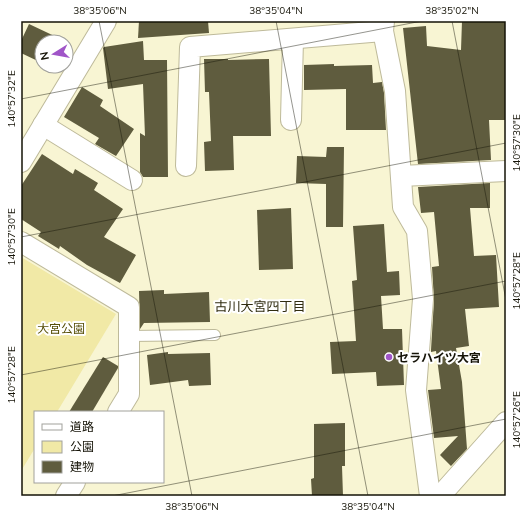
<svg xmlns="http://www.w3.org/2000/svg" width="527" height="517" font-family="Mulish,'Noto Sans JP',sans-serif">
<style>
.green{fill:#f1e9a6}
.building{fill:#5f5c3e}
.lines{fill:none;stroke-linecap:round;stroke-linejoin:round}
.lane-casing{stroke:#beba9a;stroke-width:12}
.street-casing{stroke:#beba9a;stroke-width:22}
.lane{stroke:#fff;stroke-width:10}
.street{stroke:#fff;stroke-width:20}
.ticks{fill:none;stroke:#151307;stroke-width:1;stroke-opacity:0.45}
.poi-dot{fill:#a055c8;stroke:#fff;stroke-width:1.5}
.labels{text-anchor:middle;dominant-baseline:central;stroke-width:4;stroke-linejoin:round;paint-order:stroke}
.park-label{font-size:12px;fill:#574f08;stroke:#fff}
.poi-label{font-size:12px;font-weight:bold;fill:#151307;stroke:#fff;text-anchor:start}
.neighbourhood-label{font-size:13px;fill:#302c10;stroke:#fff}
.neatline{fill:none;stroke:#151307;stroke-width:1.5}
.ticks-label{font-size:10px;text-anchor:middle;fill:#151307}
</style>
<rect width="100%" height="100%" fill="#f8f5d3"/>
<path class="green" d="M21,257L116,314L57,412H35V448L21,471Z"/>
<g class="building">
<path d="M139,21H208L209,33L138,38Z"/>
<path d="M462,21H506V120H489L491,160L418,164L403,28L426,26L427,46L461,50Z"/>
<path d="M29,24L65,41L42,42V63L21,53V41Z"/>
<path d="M143,41L144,60H167L168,177H143L140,172V133L145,136L143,84L108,89L103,48L104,47Z"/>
<path d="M204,59H228V60L269,59L271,136H233L234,170L205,171L204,142L211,141L209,92H205Z"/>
<path d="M334,64V66L372,65L373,83L382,82L384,93L386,130H346V89L304,90V65Z"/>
<path d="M82,87L103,100L100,106L134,129L116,156L95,144L99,138L64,117Z"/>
<path d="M327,147H344L343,227H326V184L296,183L297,156L326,157Z"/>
<path d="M42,154L73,174L75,169L98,183L94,190L123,209L104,237L136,255L120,283L87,265L60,246L59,249L38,236L41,232L21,219V186Z"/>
<path d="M490,183V208H470L474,256L496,255L499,307L465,309L469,346L456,348L462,382L467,449L451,466L440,455L458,436L434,438L428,390L441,389L436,351L431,352V350L434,300L432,267L439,266L434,212L421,213L418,187Z"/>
<path d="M291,208L293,269L259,270L257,210Z"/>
<path d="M384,224L387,272L399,271L400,295L381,296L383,329H402L404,385L377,386L376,372L332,374L330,342L356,341L352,281L357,280L353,226Z"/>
<path d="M164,290V294L209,292L210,322L144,323L140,329L139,291Z"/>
<path d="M168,352V354L210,353L211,385L189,386L188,380L150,385L147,355Z"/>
<path d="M103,357L118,366V368L92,412H69Z"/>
<path d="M345,423V466H342L343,496H312L311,479L314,478V424Z"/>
</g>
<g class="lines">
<g class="lane-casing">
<path id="lane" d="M129,336L215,335"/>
</g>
<g class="street-casing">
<g id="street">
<path d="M384,21L383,31L395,91L403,207L417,231L423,299L416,390L430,496"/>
<path d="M291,120L293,39"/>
<path d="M43,125L132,180"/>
<path d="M21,162L106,21"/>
<path d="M186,166L190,47L383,31"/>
<path d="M401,176L506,171"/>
<path d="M21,242L129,307V394L118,412"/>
<path d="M66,496L75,482"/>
<path d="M440,496L506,422"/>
</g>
</g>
<use href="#lane" class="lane"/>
<use href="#street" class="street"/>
</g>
<path class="ticks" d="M99,21L192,496M276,21L368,496M452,21L506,300M21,99L422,21M21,237L506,143M21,375L506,281M112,496L506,419"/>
<circle class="poi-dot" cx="389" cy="357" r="4"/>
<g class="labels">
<g class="park-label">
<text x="61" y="328">大宮公園</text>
</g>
<g class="poi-label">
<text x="397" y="357">セラハイツ大宮</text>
</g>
<g class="neighbourhood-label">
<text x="260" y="306">古川大宮四丁目</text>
</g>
</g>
<rect width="527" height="517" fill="none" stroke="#ffffff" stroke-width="44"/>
<rect x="34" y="411" width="130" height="72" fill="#ffffff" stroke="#a1a19c"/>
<rect x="42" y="424" width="20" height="6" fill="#ffffff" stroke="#a1a19c"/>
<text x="70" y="431" font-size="12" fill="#151307">道路</text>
<rect x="42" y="441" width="20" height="12" fill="#f1e9a6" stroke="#a1a19c"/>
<text x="70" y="451" font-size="12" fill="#151307">公園</text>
<rect x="42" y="461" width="20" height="12" fill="#5f5c3e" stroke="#a1a19c"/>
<text x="70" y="471" font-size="12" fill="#151307">建物</text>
<g transform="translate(54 54) rotate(259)"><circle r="19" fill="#ffffff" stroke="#a1a19c"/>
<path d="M0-3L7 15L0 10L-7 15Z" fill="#a055c8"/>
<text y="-6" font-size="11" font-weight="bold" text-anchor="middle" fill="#151307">N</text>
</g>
<rect x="22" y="22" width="483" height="473" class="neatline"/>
<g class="ticks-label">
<text x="100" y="14">38°35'06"N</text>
<text x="276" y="14">38°35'04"N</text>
<text x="452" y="14">38°35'02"N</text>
<text transform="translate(11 99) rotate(-90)" y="4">140°57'32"E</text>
<text transform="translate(516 143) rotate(-90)" y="4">140°57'30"E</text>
<text transform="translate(11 237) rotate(-90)" y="4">140°57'30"E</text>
<text transform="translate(516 281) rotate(-90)" y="4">140°57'28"E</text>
<text transform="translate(11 375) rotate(-90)" y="4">140°57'28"E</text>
<text transform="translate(516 420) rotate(-90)" y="4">140°57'26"E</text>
<text x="192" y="510">38°35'06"N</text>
<text x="368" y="510">38°35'04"N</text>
</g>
</svg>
